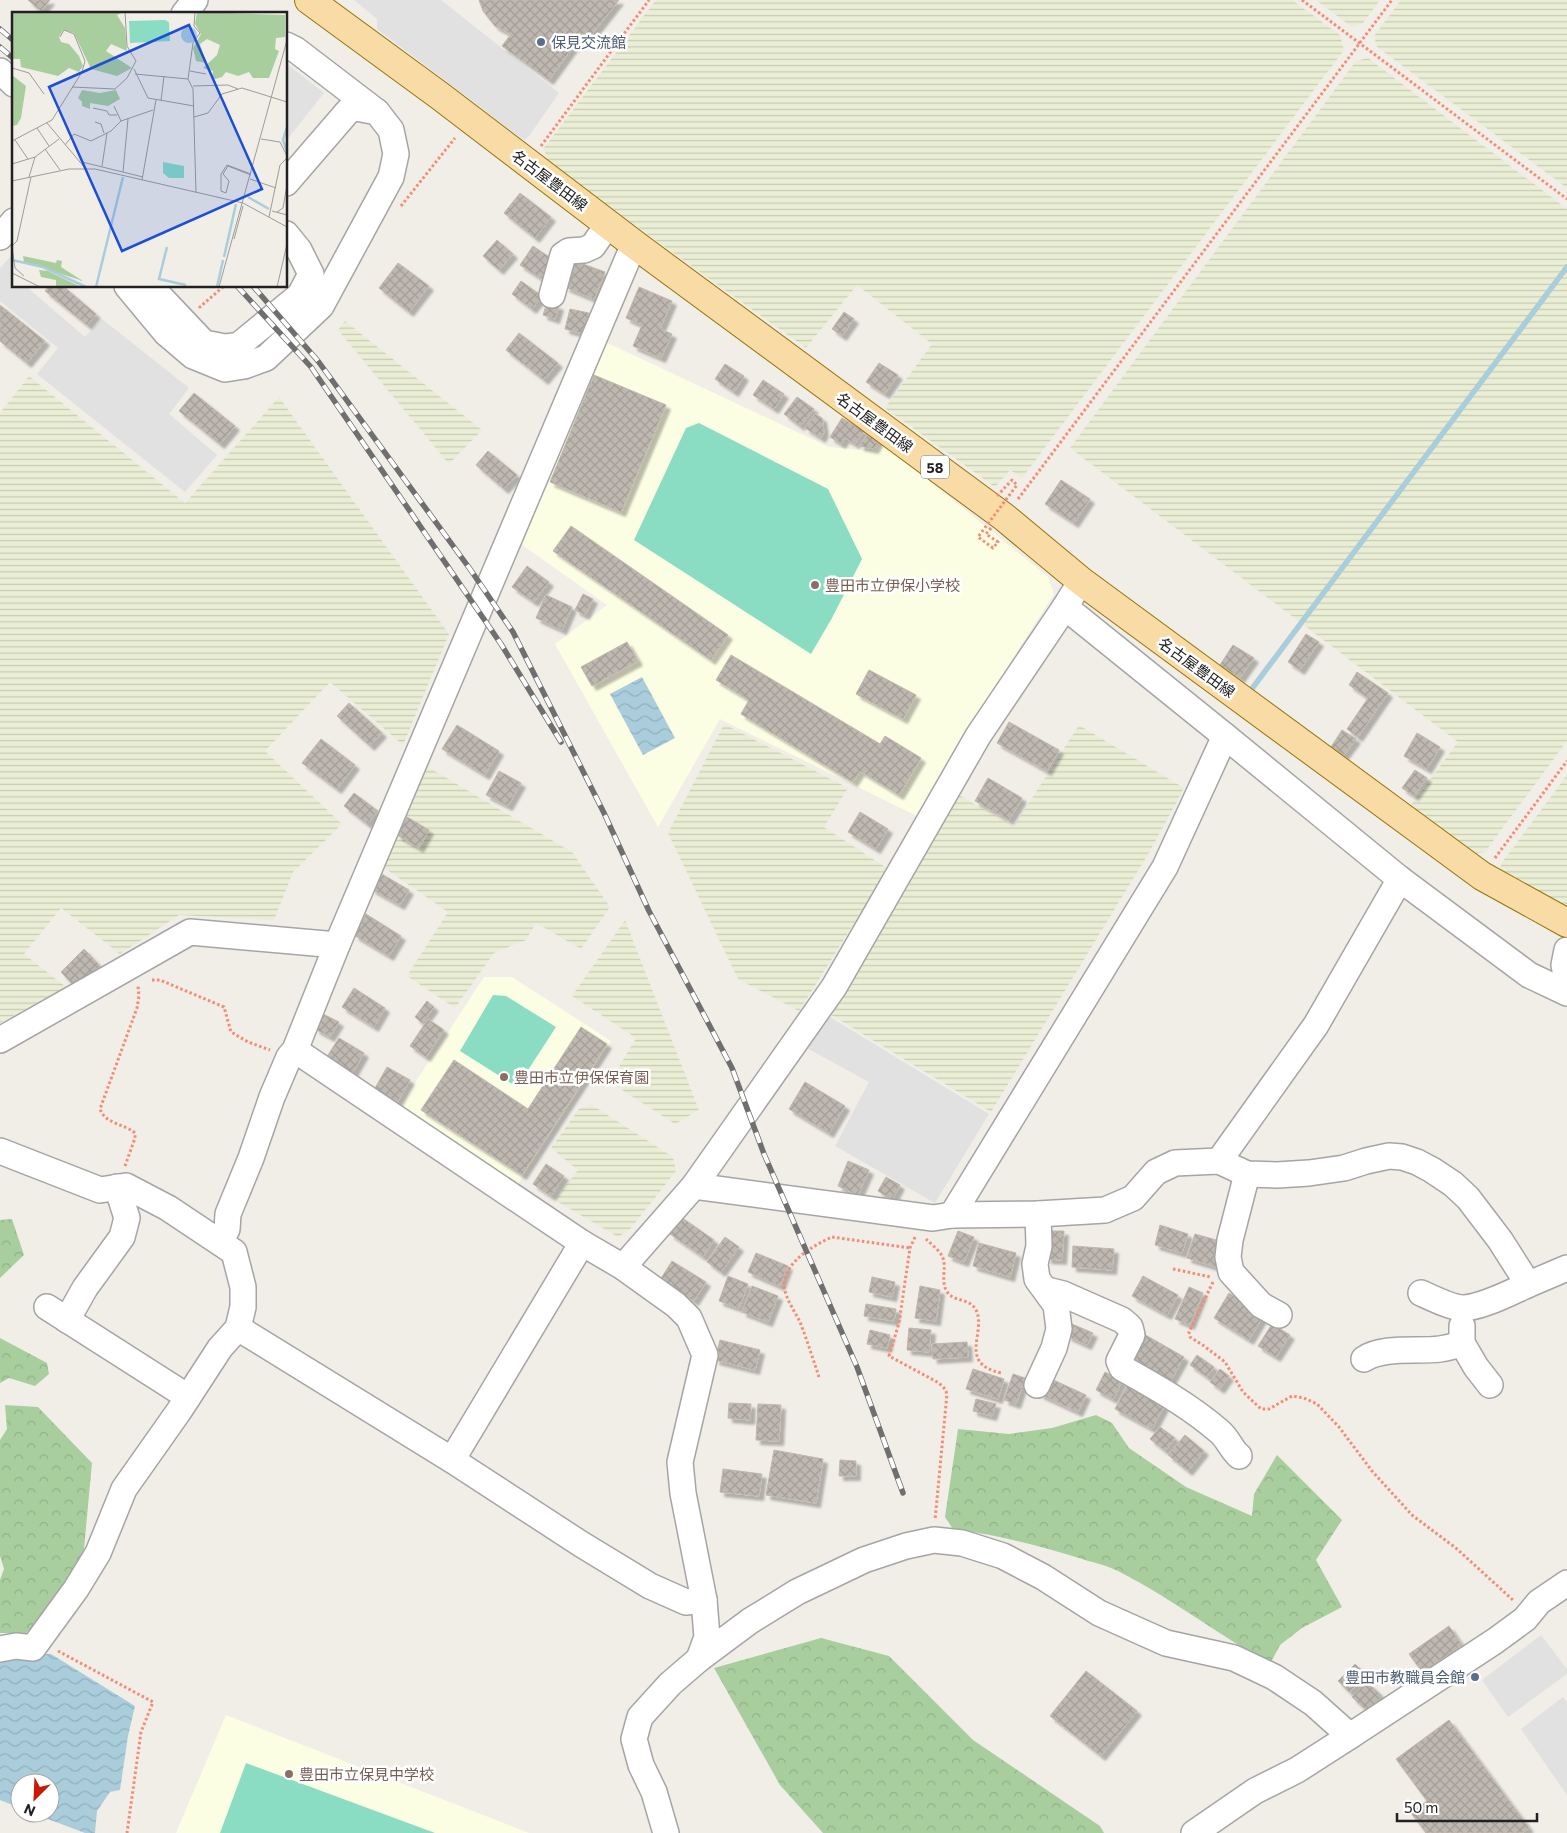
<svg xmlns="http://www.w3.org/2000/svg" width="1567" height="1833" font-family="Commissioner,'Noto Sans JP',sans-serif">
<style>
.education{fill:#fcfee4}
.farmland{fill:url(#farmland-rules)}
.forest{fill:url(#forest-crowns)}
.pitch{fill:#8adcc3}
.parking{fill:#e1e1e1}
.water{fill:url(#water-waves)}
.lines{fill:none;stroke-linecap:round;stroke-linejoin:round}
.stream{stroke:#aacddc;stroke-width:5.5}
.building{fill:url(#building-cross-hatch);stroke:#c2b7ab;filter:url(#shadow)}
.minor-casing{stroke:#a5a5a5;stroke-width:28}
.major-casing{stroke:#977306;stroke-width:30}
.path{stroke:#f48c75;stroke-width:3;stroke-dasharray:2.5 2.5;stroke-linecap:butt}
.minor{stroke:#fff;stroke-width:25}
.major{stroke:#f8dba5;stroke-width:28}
.rail-casing{stroke:#6f6f6f;stroke-width:5.5}
.rail{stroke:#fff;stroke-width:4;stroke-dasharray:11;stroke-linecap:butt}
.path-bridge{stroke:#f48c75;stroke-width:3;stroke-dasharray:2.5 2.5;stroke-linecap:butt}
.service-dot{fill:#5c6f8a;stroke:#fff;stroke-width:2}
.education-dot{fill:#8d6e63;stroke:#fff;stroke-width:2}
.labels{text-anchor:middle;dominant-baseline:central;stroke-width:5;stroke-linejoin:round;paint-order:stroke}
.shield{fill:#fff;stroke:#646464;stroke-width:1}
.shield-label{font-size:14px;font-weight:bold;fill:#212121}
.service-label{font-size:15px;fill:#4e5e75;stroke:#fff;text-anchor:start}
.street-label{font-size:15px;fill:#212121;stroke:#fff}
.education-label{font-size:15px;fill:#785e54;stroke:#fff;text-anchor:start}
.inset-river{fill:none;stroke:#aacddc;stroke-width:2.5}
.inset-road{fill:none;stroke:#9e9c98;stroke-width:1}
.view{fill:#1d4ed8;fill-opacity:0.15;stroke:#1d4ed8;stroke-width:2.5}
.inset-edge{fill:none;stroke:#212121;stroke-width:2.5}
</style>
<defs>
<pattern id="farmland-rules" width="6" height="5" patternUnits="userSpaceOnUse" patternTransform="scale(1.25)"><rect width="6" height="5" fill="#eaeed4"/><path d="M0 2.5h6" fill="none" stroke="#c8ccb6"/></pattern>
<pattern id="forest-crowns" width="20" height="18" patternUnits="userSpaceOnUse" patternTransform="scale(1.25)"><rect width="20" height="18" fill="#a9ce9e"/><path d="M2 6a3 3 0 1 1 6 0M12 15a3 3 0 1 1 6 0" fill="none" stroke="#91b188"/></pattern>
<pattern id="water-waves" width="16" height="10" patternUnits="userSpaceOnUse" patternTransform="scale(1.25)"><rect width="16" height="10" fill="#aacddc"/><path d="M0 5q4-4 8 0t8 0" fill="none" stroke="#92b0bc"/></pattern>
<pattern id="building-cross-hatch" width="8" height="8" patternUnits="userSpaceOnUse" patternTransform="scale(1.25)"><rect width="8" height="8" fill="#beb8b1"/><path d="M0 0l8 8M0 8l8-8" fill="none" stroke="#a39e98"/></pattern>
<filter id="shadow"><feDropShadow dx="4.5" dy="4.5" stdDeviation="1" flood-color="#0004"/></filter>
</defs>
<rect width="100%" height="100%" fill="#f1eee8"/>
<g class="education">
<path d="M599,339L829,447L874,451L880,441L1048,577L1054,594L951,755L921,818L720,719L658,827L555,644L607,605L518,542Z"/>
<path d="M484,977H512L611,1041L514,1190L396,1112Z"/>
<path d="M226,1715L529,1833H176Z"/>
</g>
<g class="farmland">
<path d="M656,0H1292L1340,35L1344,50L1022,478L1010,470L995,487L885,408L932,344L857,285L806,348L548,163L544,148Z"/>
<path d="M1316,0H1380L1363,23L1352,27Z"/>
<path d="M1401,0H1567V188L1377,47L1374,36Z"/>
<path d="M1368,58L1567,209V741L1485,852L1473,854L1408,809L1458,742L1070,448L1356,61Z"/>
<path d="M345,321L482,430L449,464L338,330Z"/>
<path d="M29,376L185,503L279,397L449,634L403,745L330,682L265,751L342,824L293,872L274,920L179,915L120,954L61,908L24,954L66,987L0,1023V413Z"/>
<path d="M724,724L848,788L824,827L888,869L799,1011L738,979L668,833Z"/>
<path d="M1079,725L1184,788L1150,851L991,1112L828,1013L847,991L957,794L1014,826Z"/>
<path d="M423,764L572,852L610,907L581,949L536,923L526,940L494,953L455,1008L407,976L448,912L383,867Z"/>
<path d="M1567,775V911L1499,874L1501,864Z"/>
<path d="M625,920L699,1110L675,1124L610,1082L636,1038L572,996Z"/>
<path d="M592,1105L673,1157L676,1171L630,1229L618,1237L555,1200L578,1170L551,1148L579,1109Z"/>
</g>
<g class="forest">
<path d="M12,1219L24,1255L0,1278V1220Z"/>
<path d="M0,1338L47,1363L49,1374L35,1386L9,1378L0,1383Z"/>
<path d="M5,1405L38,1407L92,1463L84,1549L63,1596L26,1633H0V1580L4,1569L0,1556V1440L7,1429Z"/>
<path d="M1096,1415L1112,1423L1129,1448L1186,1487L1252,1516L1254,1494L1277,1455L1342,1520L1316,1560L1342,1607L1302,1628L1280,1645L1270,1664C1219,1635 1171,1598 1118,1571C1106,1565 1091,1562 1079,1558C1037,1545 997,1535 953,1529L945,1517L958,1429L1009,1434L1052,1428Z"/>
<path d="M821,1638L889,1656L973,1740L1100,1826L1104,1833H823L780,1785L714,1668Z"/>
</g>
<g class="pitch">
<path d="M699,423L828,489L862,559L832,618L811,654L634,540L686,428Z"/>
<path d="M493,995L506,996L556,1027L517,1087L460,1051Z"/>
<path d="M246,1763L435,1833H220Z"/>
</g>
<g class="parking">
<path d="M354,0H441L559,93L529,136L524,140L377,29V19Z"/>
<path d="M286,63L324,93L286,141Z"/>
<path d="M14,253V286H31L29,289L85,337L102,319L189,388L169,414L217,455L185,492L37,374L58,348L0,301V268Z"/>
<path d="M825,1014L989,1114L935,1203L835,1146L869,1082L803,1046Z"/>
<path d="M1541,1635L1567,1669V1674L1508,1717L1482,1680Z"/>
<path d="M1563,1697L1567,1703V1795L1521,1729Z"/>
</g>
<g class="water">
<path d="M642,677L675,738L643,755L610,694Z"/>
<path d="M0,1653L51,1654L135,1706L128,1736L120,1790L110,1792L97,1811L95,1833H85L32,1813H50V1783H20V1808L0,1800Z"/>
</g>
<g class="lines">
<path class="stream" d="M1251,690L1567,267"/>
</g>
<g class="building">
<path d="M28,0H50L41,11Z"/>
<path d="M479,0H619L589,38L583,33L549,80L502,46L511,34L495,26L483,11Z"/>
<path d="M520,193L551,217L535,238L504,213Z"/>
<path d="M497,240L513,254L499,270L483,256Z"/>
<path d="M533,246L555,261L542,279L520,265Z"/>
<path d="M575,261L605,272L594,299L565,287Z"/>
<path d="M398,263L429,286L409,312L379,288Z"/>
<path d="M521,281L542,296L532,309L512,294Z"/>
<path d="M49,286H63L96,314L87,325L45,291Z"/>
<path d="M639,287L672,301L660,329L672,334L661,358L633,346L642,325L626,318Z"/>
<path d="M547,302L559,306L555,319L543,315Z"/>
<path d="M0,305L45,341L27,363L0,341Z"/>
<path d="M570,309L589,313L583,334L565,329Z"/>
<path d="M844,312L854,319L842,336L832,329Z"/>
<path d="M519,333L558,363L544,380L506,350Z"/>
<path d="M879,363L898,375L885,394L866,382Z"/>
<path d="M725,364L744,376L734,392L715,379Z"/>
<path d="M594,375L666,405L621,512L550,482Z"/>
<path d="M763,380L784,394L774,409L753,395Z"/>
<path d="M194,393L235,426L220,444L179,411Z"/>
<path d="M797,397L814,409L800,426L784,414Z"/>
<path d="M815,414L822,418L824,432L821,438L805,428Z"/>
<path d="M842,418L864,431L855,444L845,438L841,444L830,437Z"/>
<path d="M868,434L879,440L874,449L859,446Z"/>
<path d="M488,451L517,475L504,489L476,465Z"/>
<path d="M1061,480L1090,499L1074,523L1045,504Z"/>
<path d="M571,526L728,635L711,660L553,551Z"/>
<path d="M527,566L549,582L534,602L512,587Z"/>
<path d="M583,594L593,599L585,615L575,610Z"/>
<path d="M546,595L572,607L562,630L536,618Z"/>
<path d="M1306,634L1319,642L1300,670L1288,662Z"/>
<path d="M627,642L638,661L592,686L581,667Z"/>
<path d="M1233,645L1254,658L1240,678L1220,665Z"/>
<path d="M731,655L880,744L885,736L921,758L899,795L860,771L853,782L741,714L749,700L716,680Z"/>
<path d="M869,670L916,695L903,719L856,694Z"/>
<path d="M1357,672L1388,693L1358,737L1347,729L1368,698L1349,685Z"/>
<path d="M349,703L382,733L370,746L337,716Z"/>
<path d="M1009,722L1059,750L1047,771L997,743Z"/>
<path d="M457,725L499,751L485,775L442,749Z"/>
<path d="M1342,730L1356,739L1344,755L1331,747Z"/>
<path d="M1417,733L1440,747L1427,769L1404,756Z"/>
<path d="M321,739L355,765L337,789L302,763Z"/>
<path d="M1415,770L1427,778L1414,796L1402,788Z"/>
<path d="M499,771L521,783L508,806L486,795Z"/>
<path d="M988,778L1022,798L1009,820L975,801Z"/>
<path d="M354,793L378,811L367,824L344,806Z"/>
<path d="M860,812L888,829L876,849L848,832Z"/>
<path d="M407,817L429,830L419,848L397,835Z"/>
<path d="M380,873L409,890L400,905L371,889Z"/>
<path d="M366,914L401,936L389,956L354,935Z"/>
<path d="M84,949L100,966L77,989L61,972Z"/>
<path d="M354,988L385,1008L374,1027L342,1007Z"/>
<path d="M427,1001L434,1007L422,1023L415,1017Z"/>
<path d="M323,1014L339,1022L330,1037L315,1029Z"/>
<path d="M428,1019L444,1030L426,1057L410,1046Z"/>
<path d="M581,1027L607,1044L522,1175L421,1110L454,1060L528,1109Z"/>
<path d="M339,1038L364,1053L352,1074L326,1058Z"/>
<path d="M387,1067L410,1080L397,1103L374,1090Z"/>
<path d="M805,1082L845,1106L829,1133L789,1109Z"/>
<path d="M848,1161L869,1170L858,1195L838,1186Z"/>
<path d="M546,1164L564,1176L551,1196L533,1184Z"/>
<path d="M886,1177L900,1185L892,1200L878,1191Z"/>
<path d="M681,1217L714,1240L703,1257L670,1234Z"/>
<path d="M1160,1225L1188,1234L1182,1253L1155,1245Z"/>
<path d="M958,1231L974,1237L964,1262L948,1256Z"/>
<path d="M1048,1231H1064L1062,1260L1047,1259Z"/>
<path d="M1195,1234L1227,1243L1220,1268L1187,1258Z"/>
<path d="M725,1237L739,1247L721,1272L707,1262Z"/>
<path d="M979,1243L1016,1253L1010,1277L973,1266Z"/>
<path d="M1073,1246L1114,1249L1112,1270L1072,1267Z"/>
<path d="M756,1253L788,1266L780,1286L748,1272Z"/>
<path d="M672,1261L706,1282L694,1301L660,1280Z"/>
<path d="M728,1276L748,1284L739,1308L719,1301Z"/>
<path d="M1143,1276L1178,1295L1167,1315L1132,1296Z"/>
<path d="M872,1277L895,1282L892,1297L869,1292Z"/>
<path d="M752,1286L778,1296L768,1322L742,1312Z"/>
<path d="M920,1286L940,1290L936,1321L915,1318Z"/>
<path d="M1189,1287L1203,1293L1190,1325L1175,1319Z"/>
<path d="M1229,1293L1264,1315L1249,1340L1214,1318Z"/>
<path d="M866,1304L896,1309L894,1321L864,1316Z"/>
<path d="M1072,1324L1093,1333L1087,1345L1067,1336Z"/>
<path d="M1272,1324L1290,1335L1276,1357L1258,1346Z"/>
<path d="M909,1328L931,1330L929,1352L907,1350Z"/>
<path d="M870,1330L890,1335L887,1348L867,1344Z"/>
<path d="M1142,1333L1184,1357L1170,1382L1127,1357Z"/>
<path d="M720,1340L760,1350L755,1370L715,1360Z"/>
<path d="M967,1342L968,1357L933,1359L932,1344Z"/>
<path d="M1197,1355L1214,1367L1207,1377L1190,1365Z"/>
<path d="M973,1369L1004,1379L998,1399L966,1389Z"/>
<path d="M1220,1369L1229,1376L1220,1389L1210,1382Z"/>
<path d="M1105,1372L1122,1381L1113,1399L1096,1390Z"/>
<path d="M1013,1374L1025,1378L1016,1404L1004,1400Z"/>
<path d="M1047,1377L1086,1395L1078,1412L1039,1394Z"/>
<path d="M1127,1386L1164,1406L1152,1429L1115,1409Z"/>
<path d="M976,1399L996,1404L992,1416L973,1411Z"/>
<path d="M729,1403L751,1404L750,1420L728,1418Z"/>
<path d="M758,1404L781,1405L779,1441L756,1440Z"/>
<path d="M1160,1427L1175,1438L1165,1451L1150,1439Z"/>
<path d="M1185,1435L1204,1451L1188,1471L1168,1455Z"/>
<path d="M774,1450L823,1459L816,1503L766,1495Z"/>
<path d="M840,1460L856,1461V1476H839Z"/>
<path d="M723,1469L762,1474L759,1496L720,1492Z"/>
<path d="M1449,1626L1462,1645L1422,1672L1409,1654Z"/>
<path d="M1355,1664L1367,1675L1349,1692L1338,1681Z"/>
<path d="M1086,1671L1137,1711L1101,1756L1050,1716Z"/>
<path d="M1367,1682L1382,1696L1367,1711L1352,1697Z"/>
<path d="M1449,1720L1529,1828L1522,1833H1426L1411,1813L1427,1801L1396,1759Z"/>
</g>
<g class="lines">
<g class="minor-casing">
<g id="minor">
<path d="M184,14L195,0"/>
<path d="M286,45L296,50L377,112"/>
<path d="M0,71L14,84"/>
<path d="M0,237L14,221"/>
<path d="M127,286L166,333L193,356L225,369L244,366L266,358L321,306L391,177L396,154L391,130L377,112L356,108L349,110L286,183"/>
<path d="M150,286L204,343L225,347L239,345L300,295L311,274L299,250L286,234"/>
<path d="M552,295L563,255L569,251L584,250L593,246L608,224"/>
<path d="M1065,607L1225,736L1400,879L1529,975L1567,993"/>
<path d="M1567,950L1564,965L1567,981"/>
<path d="M0,1040L190,932L337,945"/>
<path d="M295,1050L582,1243L623,1267L676,1305L689,1318L705,1355L680,1462L683,1493L704,1600L707,1637L699,1659"/>
<path d="M0,1151L100,1190L126,1186L168,1208L234,1252L243,1287V1307L238,1328L220,1348L179,1411L124,1489L98,1553L76,1589L33,1648L16,1646L0,1649"/>
<path d="M1219,1161L1316,1025L1400,879"/>
<path d="M1247,1174L1230,1240L1228,1257L1231,1272L1261,1305L1279,1315"/>
<path d="M694,1186L933,1218L952,1215L1038,1214L1105,1210L1133,1198L1156,1172L1175,1163L1219,1161L1247,1174L1277,1175L1309,1173L1344,1168L1366,1161L1389,1156L1402,1157L1417,1162L1432,1170L1453,1184L1468,1198L1500,1240L1521,1273L1527,1285L1567,1268"/>
<path d="M952,1215L1165,867L1225,736"/>
<path d="M221,1241L227,1229L228,1214L251,1158L272,1097L289,1057L295,1050L337,945L634,244"/>
<path d="M623,1267L694,1186L834,987L978,736L1065,607L1081,581"/>
<path d="M1047,1290L1063,1294L1122,1320L1130,1327L1132,1335L1119,1361L1122,1368C1156,1387 1190,1406 1220,1432C1228,1439 1231,1449 1239,1456"/>
<path d="M1421,1293C1432,1298 1454,1309 1465,1308C1484,1306 1510,1293 1527,1285"/>
<path d="M47,1307L188,1397"/>
<path d="M67,1320L85,1288L122,1237L127,1218L117,1187"/>
<path d="M1462,1326V1343L1476,1367L1490,1385"/>
<path d="M238,1328L452,1460L581,1544L650,1586L686,1602L704,1600"/>
<path d="M1364,1359C1383,1346 1418,1352 1440,1349C1448,1348 1455,1346 1462,1343"/>
<path d="M1037,1385L1054,1348L1059,1329L1056,1305L1037,1279L1035,1264L1039,1246L1038,1214"/>
<path d="M452,1460L582,1243"/>
<path d="M666,1833L654,1792L641,1765L634,1739L640,1717L670,1684L699,1659L750,1621L797,1592L864,1560L906,1546L934,1540L962,1543L1003,1556L1043,1577L1099,1613L1166,1643L1234,1658L1274,1677L1313,1703L1350,1736"/>
<path d="M1194,1833L1255,1791L1297,1770L1350,1736L1495,1641L1525,1619L1539,1602L1567,1583"/>
</g>
</g>
<g class="major-casing">
<path id="major" d="M309,0L440,96L634,244L1004,517L1081,581L1482,876L1567,923"/>
</g>
<g class="path">
<path d="M1302,0L1567,199"/>
<path d="M265,14V13"/>
<path d="M541,146L649,0"/>
<path d="M401,206L455,138"/>
<path d="M199,306L200,307L224,286"/>
<path d="M1018,499L1392,0"/>
<path d="M1495,858L1567,761"/>
<path d="M152,980H160L224,1007L231,1032L248,1042L270,1050"/>
<path d="M125,1166L135,1138V1133C125,1124 105,1124 100,1109L137,1008L139,996L138,986"/>
<path d="M915,1237L910,1248L899,1323L889,1356L939,1383L945,1389L947,1394L935,1520"/>
<path d="M926,1239C931,1244 939,1250 942,1256C948,1267 939,1282 948,1293C955,1302 970,1298 976,1310C987,1332 957,1363 1001,1373"/>
<path d="M1173,1269L1211,1277"/>
<path d="M1213,1282L1189,1332L1190,1337L1204,1346L1225,1362L1243,1392L1261,1409H1269L1292,1396L1304,1398L1317,1404L1339,1427L1372,1471L1412,1515L1457,1549L1514,1601"/>
<path d="M819,1377C813,1359 807,1340 800,1322C795,1312 788,1302 785,1291C779,1265 812,1246 832,1237L910,1248"/>
<path d="M58,1651L153,1702L141,1732L127,1833"/>
</g>
<use href="#minor" class="minor"/>
<use href="#major" class="major"/>
<g class="rail-casing">
<g id="rail">
<path d="M0,29L14,41"/>
<path d="M0,47L14,59"/>
<path d="M237,286L311,367L501,644L561,742"/>
<path d="M253,286L318,361L470,569L513,632L604,813L649,911L732,1068L764,1154L857,1367L903,1493"/>
</g>
</g>
<use href="#rail" class="rail"/>
<path class="path-bridge" d="M991,528L986,534L998,542L993,548L978,537L1017,485L1012,480L996,497"/>
</g>
<g class="service-dot">
<circle cx="541" cy="42" r="5"/>
<circle cx="1475" cy="1677" r="5"/>
</g>
<g class="education-dot">
<circle cx="815" cy="585" r="5"/>
<circle cx="504" cy="1077" r="5"/>
<circle cx="289" cy="1774" r="5"/>
</g>
<g class="labels">
<rect class="shield" x="921" y="455.5" width="28" height="23" rx="4"/>
<g class="shield-label">
<text x="935" y="467">58</text>
</g>
<g class="service-label">
<text x="551" y="42">保見交流館</text>
<text x="1465" y="1677" text-anchor="end">豊田市教職員会館</text>
</g>
<g class="street-label">
<text transform="translate(550 180) rotate(37)">名古屋豊田線</text>
<text transform="translate(875 422) rotate(36)">名古屋豊田線</text>
<text transform="translate(1197 667) rotate(36)">名古屋豊田線</text>
</g>
<g class="education-label">
<text x="825" y="585">豊田市立伊保小学校</text>
<text x="514" y="1077">豊田市立伊保保育園</text>
<text x="299" y="1774">豊田市立保見中学校</text>
</g>
</g>
<g transform="translate(12 12)">
<rect width="275" height="275" fill="#f1eee8"/>
<path d="M0,0H112L105,3L113,16L115,39L99,32L94,39L120,56L105,64L79,57L62,21L51,18L47,25L49,30L57,32L67,44L71,54L67,60L57,56L46,64L9,55L8,47H0ZM185,0L273,3V25L264,26L263,37L267,39L257,66H241L237,60L226,64L214,60L210,65L200,68L201,59L191,56L205,43L208,33L195,27L188,32L194,51L184,49L181,36L189,22L183,12ZM0,63L14,74L9,106L5,113L0,114ZM70,78L88,81L104,78L108,87L96,94L78,91V97L70,94V90L66,86ZM11,244L44,251L45,248L50,249L49,255L71,269L12,250ZM27,258L36,259L69,275H44V268L29,265Z" fill="#a9ce9e"/>
<path d="M153,8L157,10L158,29L118,31L117,9ZM151,150L172,154V166H157L151,161Z" fill="#8adcc3"/>
<path d="M169 23a8 8 0 1 1 16 0a8 8 0 1 1-16 0Z" fill="#aacddc"/>
<path class="inset-river" d="M275,115L271,128L275,140M236,185L257,197M155,235L147,267L174,273M212,245L224,192M0,248L31,255L74,275M84,275L111,165M205,275L211,248"/>
<path class="inset-road" d="M183,0L182,14L188,21L181,31L176,67L181,77L184,180M0,56L17,61L32,82M122,57L136,86L182,94M178,59L194,62M123,62L176,67M181,74L216,73L226,77M60,75L103,77L115,66L124,49L115,34L113,0M149,89L152,64M102,94L109,109M81,96L95,99L97,103H105M182,105L196,101L210,82L230,76L275,90M83,110L89,112L92,121M35,111L73,156M25,116L37,134M249,127L268,130L275,144M3,128L16,147M0,129L40,108L70,60L73,49L62,22L52,18L48,25M53,133L62,122L79,129L99,119L109,109L141,98M33,137L48,158M70,150L131,165M0,152L23,145L47,127M90,154L95,121M111,160L116,107M239,163L216,154L211,162L217,169L214,181L209,179V162L215,153L239,162M17,165L23,145M238,167L264,176M130,168L144,88M0,169L57,157H83L231,191L275,215M260,199L275,203M265,200L271,196L275,173M257,205L268,153L275,146M222,227L231,194M0,234L5,229L19,165M0,235L3,256L12,264M0,261L28,275M207,275L275,28M265,275L275,232"/>
<path class="view" d="M177,13L250,177L110,239L37,75Z"/>
<rect width="275" height="275" class="inset-edge"/>
</g>
<g transform="translate(35 1798) rotate(204)"><circle r="24" fill="#ffffff" stroke="#a6a6a6"/>
<path d="M0-4L9 19L0 12L-9 19Z" fill="#c91708"/>
<text y="-8" font-size="14" font-weight="bold" text-anchor="middle" fill="#212121">N</text>
</g>
<path d="M1397 1813v8h140v-8" fill="none" stroke="#212121" stroke-width="2.5"/>
<text x="1404" y="1813" font-size="15" fill="#212121" stroke="#ffffff" stroke-width="4" paint-order="stroke">50 m</text>
</svg>
